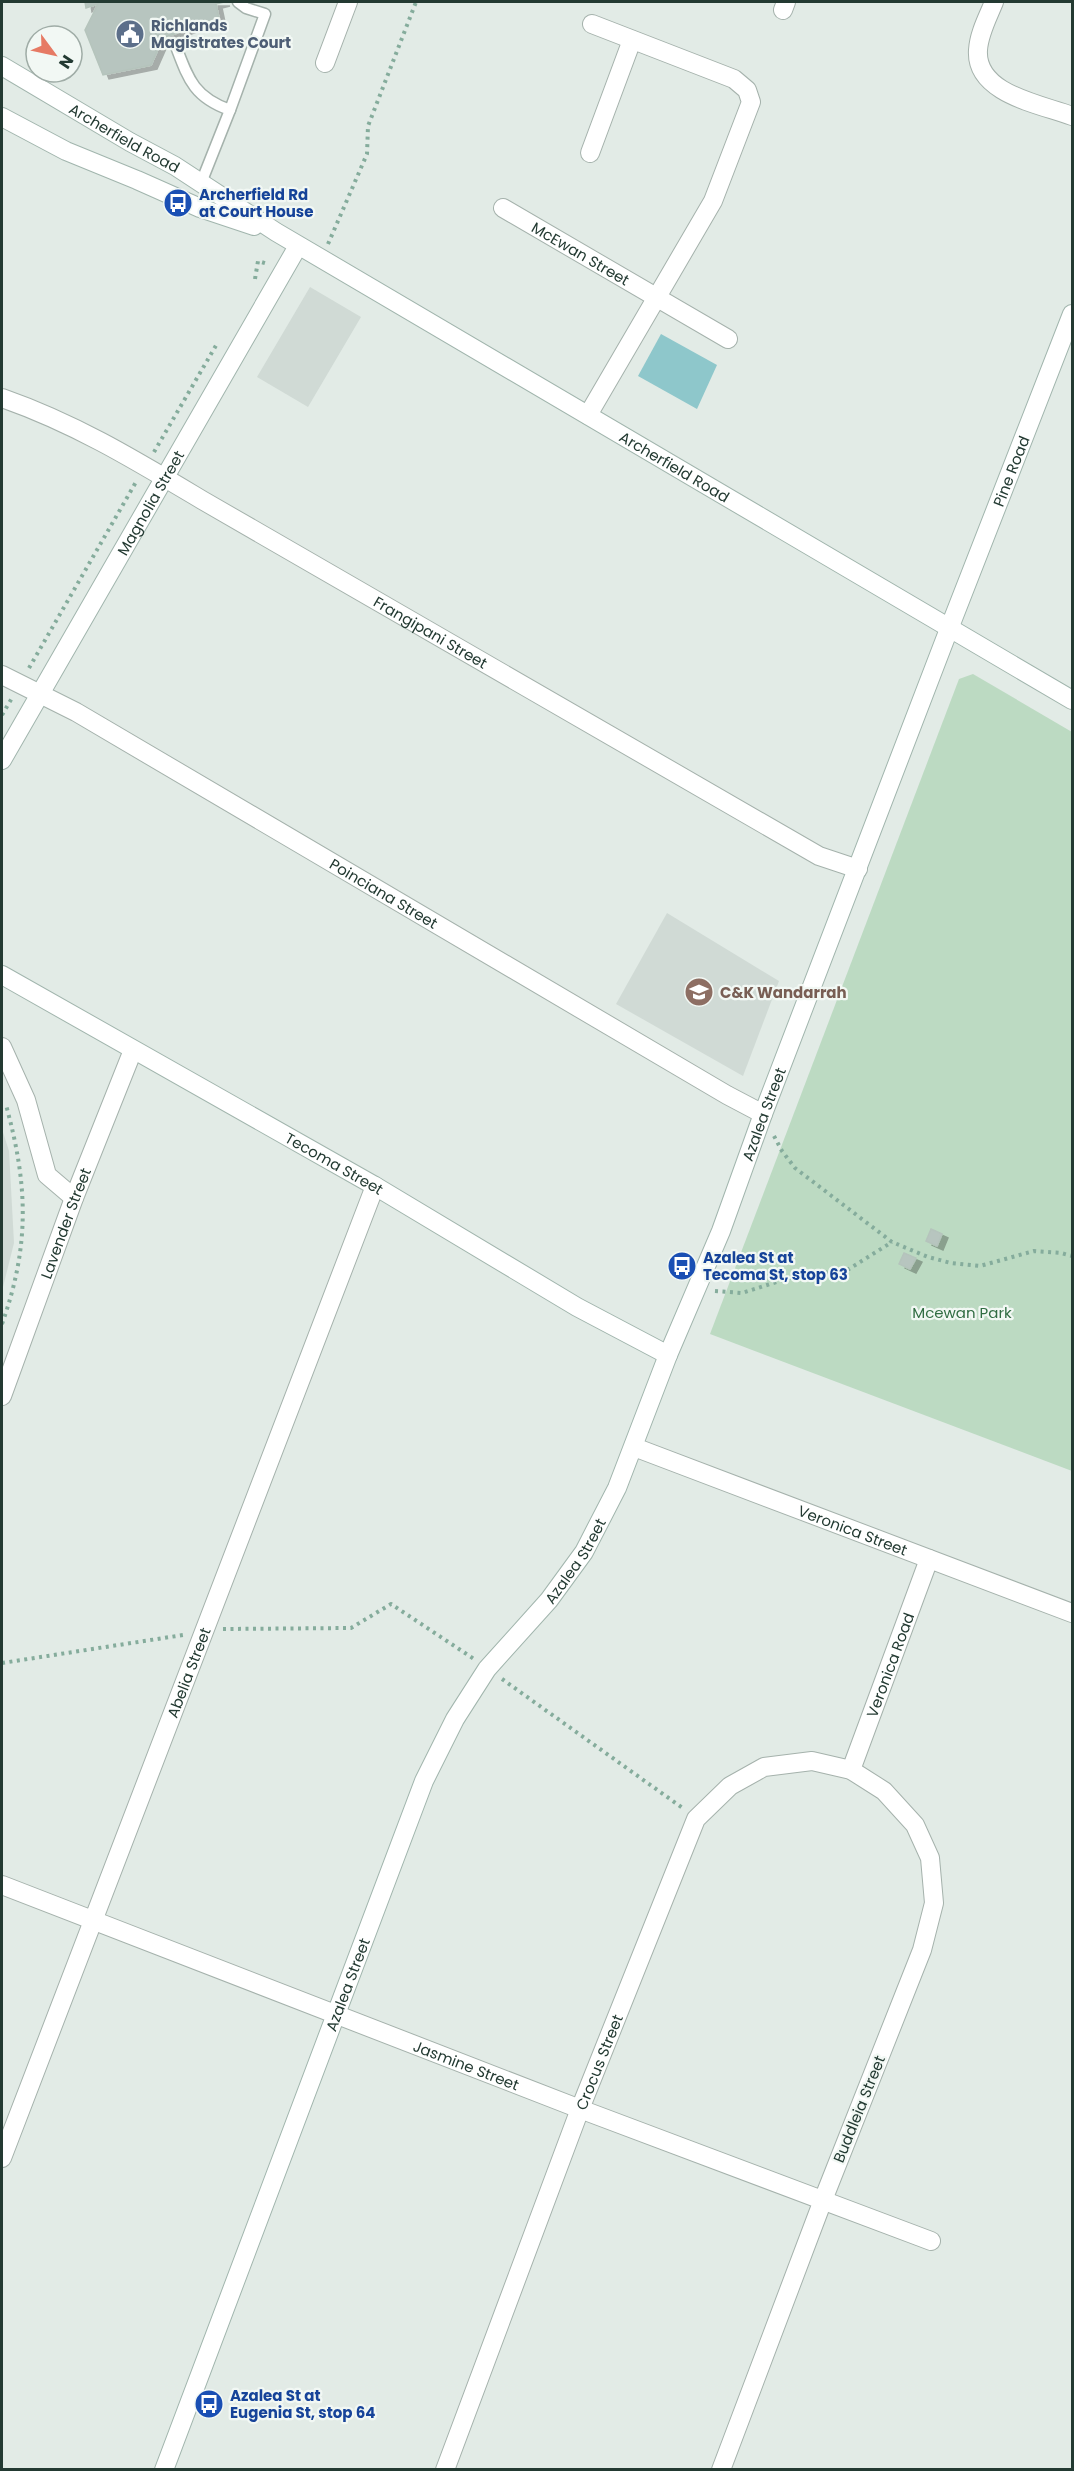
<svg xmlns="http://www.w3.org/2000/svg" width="1074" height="2471" font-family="Poppins,sans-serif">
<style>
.built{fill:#d0dad5}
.green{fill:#bcdac2}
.water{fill:#8ec7cb}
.building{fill:#b7c5bf;stroke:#b5c4bc;stroke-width:1.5;filter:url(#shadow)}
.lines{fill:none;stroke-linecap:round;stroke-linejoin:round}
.lane-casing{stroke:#a5b2ac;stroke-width:13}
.street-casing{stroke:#a5b2ac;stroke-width:20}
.secondary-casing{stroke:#a1b5ad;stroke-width:20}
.path{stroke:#85ac9c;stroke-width:4;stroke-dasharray:3 4.5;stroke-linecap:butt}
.lane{stroke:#fff;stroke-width:10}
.street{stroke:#fff;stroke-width:18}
.secondary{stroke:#fff;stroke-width:18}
.labels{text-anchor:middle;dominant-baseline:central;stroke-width:4.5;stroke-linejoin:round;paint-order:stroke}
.service-label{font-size:15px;font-weight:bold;fill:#4e5e75;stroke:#f2f8f4;text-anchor:start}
.street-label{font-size:15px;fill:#233a32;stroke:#f2f8f4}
.transit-label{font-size:15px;font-weight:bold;fill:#164399;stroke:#f2f8f4;text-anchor:start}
.education-label{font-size:15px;font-weight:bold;fill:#785e54;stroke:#f2f8f4;text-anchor:start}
.park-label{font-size:15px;fill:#316d43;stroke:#f2f8f4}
</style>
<defs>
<filter id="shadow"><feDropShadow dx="6" dy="4" stdDeviation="0" flood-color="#0004"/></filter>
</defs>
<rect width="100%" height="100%" fill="#e2ebe6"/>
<g class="built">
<path d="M310,287L361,317L308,407L257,377Z"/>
<path d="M667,913L779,981L743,1076L616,1004Z"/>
<path d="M2,1129L9,1151L14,1243L2,1291Z"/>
</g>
<path class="green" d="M973,674L1072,732V1471L710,1334L959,679Z"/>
<path class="water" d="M661,334L717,365L697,409L638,376Z"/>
<g class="building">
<path d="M85,2H224L216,4L219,18L163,38L151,65L103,75L85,30L98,4L86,8Z"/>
<path d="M931,1229L942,1234L937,1246L926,1241Z"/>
<path d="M904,1253L916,1258L910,1269L899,1264Z"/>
</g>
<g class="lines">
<g class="lane-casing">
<g id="lane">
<path d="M175,44C188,78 193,97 230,110L201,183"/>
<path d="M230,110L265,14L246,8L238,2"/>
</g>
</g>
<g class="street-casing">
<g id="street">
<path d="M994,2C988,17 979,33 978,50C975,94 1040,104 1072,116"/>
<path d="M783,10L786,2"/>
<path d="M325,63L348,2"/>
<path d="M590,153L632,40"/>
<path id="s1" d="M503,208L728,339"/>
<path id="s2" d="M2,398C76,424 135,460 202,500L819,856L858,869"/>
<path d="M588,415L713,201L751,102L747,90L734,79L592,24"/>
<path id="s3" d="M2,675L76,712L727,1095L763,1114"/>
<path d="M2,1047L26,1100L47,1175L74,1198"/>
<path id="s4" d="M2,1396L74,1198L133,1050"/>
<path id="s5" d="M634,1447L1072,1613"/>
<path id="s6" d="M851,1770L929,1559"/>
<path id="s7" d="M2,1885L580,2109L931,2241"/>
<path id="s8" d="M2,2158L375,1186"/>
<path id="s9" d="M445,2470L580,2109L696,1819L730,1786L764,1767L812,1761L851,1770L884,1791L915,1825L930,1858L934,1903L922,1950L823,2200L721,2470"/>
</g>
</g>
<g class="secondary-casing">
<g id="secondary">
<path id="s10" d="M2,66L130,142L175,166L276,232L1072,700"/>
<path d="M2,117L66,151L137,180L200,208L254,226"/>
<path id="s11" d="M2,760L298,246"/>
<path id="s12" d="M2,975L375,1186L577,1307L668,1355"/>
<path id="s13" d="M164,2470L424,1781L455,1719L487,1669L549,1600L584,1552L617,1488L668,1355L721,1231L763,1114L949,629L1072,314"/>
</g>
</g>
<g class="path">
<path d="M328,244L367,154L368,126L416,2"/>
<path d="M255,279L258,261L268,264"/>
<path d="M154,452L218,342"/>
<path d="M29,668L136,482"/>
<path d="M2,715L12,698"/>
<path d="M774,1136L782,1151L795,1168L892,1242L928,1257L951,1263L980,1266L1034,1251L1061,1253L1072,1256"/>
<path d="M715,1291L742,1293L789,1278L849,1269L892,1242"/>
<path d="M2,1324C30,1245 28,1185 6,1105"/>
<path d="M223,1629L351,1628L391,1604L474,1659"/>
<path d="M2,1663L183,1635"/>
<path d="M502,1679L684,1809"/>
</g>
<use href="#lane" class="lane"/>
<use href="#street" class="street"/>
<use href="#secondary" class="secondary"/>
</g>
<defs>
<g id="civic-disc" transform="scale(1.5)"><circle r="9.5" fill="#5c6f8a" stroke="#f2f8f4"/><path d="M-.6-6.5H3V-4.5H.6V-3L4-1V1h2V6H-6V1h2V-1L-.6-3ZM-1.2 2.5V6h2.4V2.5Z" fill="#fff"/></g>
<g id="bus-disc" transform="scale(1.5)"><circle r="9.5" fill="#1a4fb4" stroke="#f2f8f4"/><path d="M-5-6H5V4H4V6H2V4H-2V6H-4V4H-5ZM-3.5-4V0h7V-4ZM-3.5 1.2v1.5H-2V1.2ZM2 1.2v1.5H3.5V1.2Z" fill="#fff"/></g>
<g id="school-disc" transform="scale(1.5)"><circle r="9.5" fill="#8d6e63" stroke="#f2f8f4"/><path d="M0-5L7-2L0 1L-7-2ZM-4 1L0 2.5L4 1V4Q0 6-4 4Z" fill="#fff"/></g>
</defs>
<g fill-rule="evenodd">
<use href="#civic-disc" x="130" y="34"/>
<use href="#bus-disc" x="178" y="203"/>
<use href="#school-disc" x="699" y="992"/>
<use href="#bus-disc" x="682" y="1266"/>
<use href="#bus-disc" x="209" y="2404"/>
</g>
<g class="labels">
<g class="service-label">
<text x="151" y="25">Richlands<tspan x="151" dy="17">Magistrates Court</tspan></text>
</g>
<g class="street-label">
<text stroke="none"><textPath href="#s10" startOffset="142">Archerfield Road</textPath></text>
<text stroke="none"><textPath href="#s1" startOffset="90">McEwan Street</textPath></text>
<text stroke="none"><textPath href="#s10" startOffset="783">Archerfield Road</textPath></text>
<text stroke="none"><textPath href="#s13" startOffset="2180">Pine Road</textPath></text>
<text stroke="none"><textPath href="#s11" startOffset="297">Magnolia Street</textPath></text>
<text stroke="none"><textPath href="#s2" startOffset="489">Frangipani Street</textPath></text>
<text stroke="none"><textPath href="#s3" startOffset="440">Poinciana Street</textPath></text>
<text stroke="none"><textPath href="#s13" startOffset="1491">Azalea Street</textPath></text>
<text stroke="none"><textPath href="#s12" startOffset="382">Tecoma Street</textPath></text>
<text stroke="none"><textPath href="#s4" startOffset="184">Lavender Street</textPath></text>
<text stroke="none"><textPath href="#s5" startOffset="234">Veronica Street</textPath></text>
<text stroke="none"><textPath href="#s13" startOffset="1005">Azalea Street</textPath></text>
<text stroke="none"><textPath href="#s6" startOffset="112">Veronica Road</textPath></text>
<text stroke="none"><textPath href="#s8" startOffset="520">Abelia Street</textPath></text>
<text stroke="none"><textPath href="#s13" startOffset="519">Azalea Street</textPath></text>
<text stroke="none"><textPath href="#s9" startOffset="436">Crocus Street</textPath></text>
<text stroke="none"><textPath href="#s7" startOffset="498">Jasmine Street</textPath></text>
<text transform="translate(859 2109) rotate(-68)">Buddleia Street</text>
</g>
<g class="transit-label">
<text x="199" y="194">Archerfield Rd<tspan x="199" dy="17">at Court House</tspan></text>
<text x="703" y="1257">Azalea St at<tspan x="703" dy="17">Tecoma St, stop 63</tspan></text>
<text x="230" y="2395">Azalea St at<tspan x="230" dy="17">Eugenia St, stop 64</tspan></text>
</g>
<g class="education-label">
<text x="720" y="992">C&amp;K Wandarrah</text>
</g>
<g class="park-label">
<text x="962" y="1312">Mcewan Park</text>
</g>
</g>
<rect width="1074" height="2471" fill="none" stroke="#233a32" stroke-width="6"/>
<g transform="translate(54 54) rotate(123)"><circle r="28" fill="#f2f8f4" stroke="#9faca6" stroke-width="1.5"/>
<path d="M0-4.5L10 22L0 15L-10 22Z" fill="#e67a64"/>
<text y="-9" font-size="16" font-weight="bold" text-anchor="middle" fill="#233a32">N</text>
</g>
</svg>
